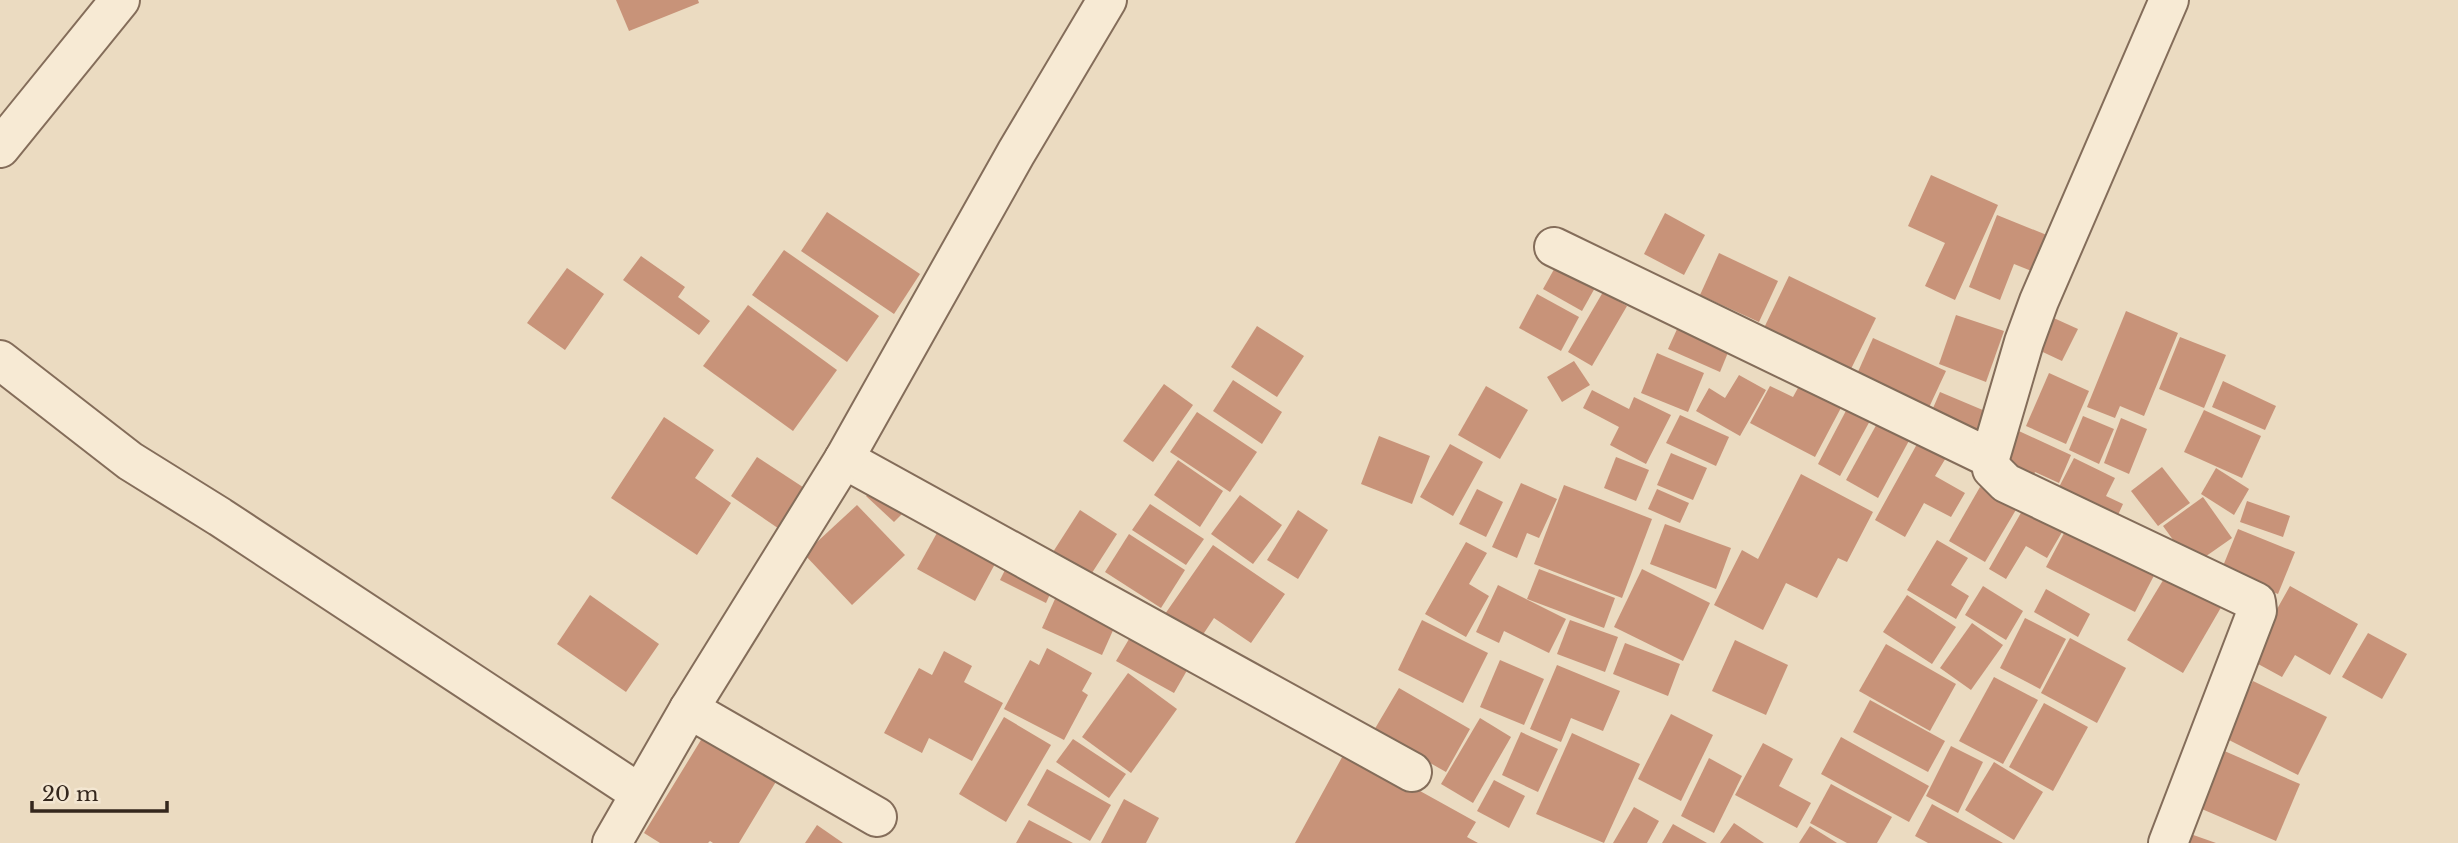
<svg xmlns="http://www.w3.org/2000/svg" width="2458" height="843" font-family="'Libre Baskerville',serif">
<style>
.building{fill:#c89379}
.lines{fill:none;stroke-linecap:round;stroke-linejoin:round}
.minor-casing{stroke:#846d5a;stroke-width:42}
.minor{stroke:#f7ead4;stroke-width:38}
</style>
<rect width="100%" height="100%" fill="#ebdbc1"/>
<g class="building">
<path d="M616,0H698L699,3L629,31Z"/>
<path d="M1931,175L1998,205L1955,300L1925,286L1945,243L1908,226Z"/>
<path d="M827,212L920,274L894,314L801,251Z"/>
<path d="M1665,213L1705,235L1684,275L1644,254Z"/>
<path d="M1997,215L2059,240L2044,276L2014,264L2000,300L1969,287Z"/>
<path d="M784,250L879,316L847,362L752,295Z"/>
<path d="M1719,253L1778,281L1759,322L1700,295Z"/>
<path d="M641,256L685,287L678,297L710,321L699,335L623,280Z"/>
<path d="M1557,264L1596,286L1582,311L1543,289Z"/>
<path d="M567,268L604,294L565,350L527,323Z"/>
<path d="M1789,276L1876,318L1850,371L1764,328Z"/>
<path d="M1603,292L1627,306L1592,366L1568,352Z"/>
<path d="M1537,294L1579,317L1561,351L1519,328Z"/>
<path d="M748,305L837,370L793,431L703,366Z"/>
<path d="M2126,311L2178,333L2144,416L2120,406L2115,418L2087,407Z"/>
<path d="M1956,315L2004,331L1986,382L1939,364Z"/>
<path d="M2047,315L2078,329L2062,361L2032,347Z"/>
<path d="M1683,316L1734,338L1720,372L1668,349Z"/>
<path d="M1257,326L1304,356L1277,397L1231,367Z"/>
<path d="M2180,337L2226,355L2204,408L2159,389Z"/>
<path d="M1873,338L1946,371L1925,416L1853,383Z"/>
<path d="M1657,353L1704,373L1688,412L1641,393Z"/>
<path d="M1574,361L1590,385L1562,402L1547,377Z"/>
<path d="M2049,373L2089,391L2066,444L2026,426Z"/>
<path d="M1739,375L1766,390L1740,436L1696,411L1709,388L1725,398Z"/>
<path d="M1804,377L1843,404L1815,457L1750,423L1770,386L1793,397Z"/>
<path d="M1233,380L1282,412L1262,444L1213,411Z"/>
<path d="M2223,381L2276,406L2265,430L2212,407Z"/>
<path d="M1164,384L1193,405L1153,462L1123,441Z"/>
<path d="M1486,386L1528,410L1500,459L1458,435Z"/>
<path d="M1592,390L1629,409L1634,397L1671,415L1646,464L1610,445L1619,427L1583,408Z"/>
<path d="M1940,392L1997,416L1984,446L1927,422Z"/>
<path d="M1849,405L1872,417L1840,476L1818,464Z"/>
<path d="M2204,410L2261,436L2242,478L2184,452Z"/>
<path d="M1197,412L1257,452L1230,492L1170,452Z"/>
<path d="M1680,415L1729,437L1716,466L1666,443Z"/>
<path d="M2083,416L2114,429L2099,464L2069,450Z"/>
<path d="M664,417L714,450L695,478L731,503L697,555L611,498Z"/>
<path d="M2121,418L2147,429L2129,474L2104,463Z"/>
<path d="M1879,420L1911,437L1878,498L1846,480Z"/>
<path d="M2008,426L2071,455L2059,483L2035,472L2030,485L1994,457Z"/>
<path d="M1922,435L1950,451L1935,476L1965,493L1951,517L1924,503L1905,537L1875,520Z"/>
<path d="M1379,436L1430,456L1412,504L1361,484Z"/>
<path d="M1450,444L1483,462L1453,516L1420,497Z"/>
<path d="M1671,453L1707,468L1693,500L1657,485Z"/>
<path d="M757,457L815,495L788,535L731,496Z"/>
<path d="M1616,457L1649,470L1636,501L1604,488Z"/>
<path d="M2074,458L2115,478L2106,496L2123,504L2113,526L2058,489Z"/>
<path d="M1178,460L1223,491L1200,527L1154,495Z"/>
<path d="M2162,467L2190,503L2158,526L2131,491Z"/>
<path d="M2216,468L2249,489L2234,515L2201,494Z"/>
<path d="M1801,474L1873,512L1847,562L1838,558L1817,598L1786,583L1763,630L1714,605L1742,550L1758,559Z"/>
<path d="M880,483L907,509L894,522L866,496Z"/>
<path d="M1521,483L1557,499L1539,538L1527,533L1517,558L1492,547Z"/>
<path d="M1564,485L1652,519L1622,598L1534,564Z"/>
<path d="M1980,487L2017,508L1985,562L1949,541Z"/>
<path d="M1477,489L1503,502L1486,537L1459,524Z"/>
<path d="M1657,489L1689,503L1680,523L1648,509Z"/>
<path d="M1240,495L1282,525L1253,564L1211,534Z"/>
<path d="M2203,497L2232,538L2192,566L2163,526Z"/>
<path d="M2247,501L2290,516L2283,537L2240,522Z"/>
<path d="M1150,504L1204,539L1186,565L1132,530Z"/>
<path d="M2026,504L2065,527L2047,558L2026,546L2006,579L1989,569Z"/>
<path d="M857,505L905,555L852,605L804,554Z"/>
<path d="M1080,510L1117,534L1090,576L1053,552Z"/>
<path d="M1298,510L1328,530L1298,579L1267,560Z"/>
<path d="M2071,520L2159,566L2135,612L2046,567Z"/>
<path d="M1665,524L1731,548L1716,589L1650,564Z"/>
<path d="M2238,529L2295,552L2278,594L2221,571Z"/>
<path d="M938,531L996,562L975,601L917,569Z"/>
<path d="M1129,534L1185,570L1161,608L1105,572Z"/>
<path d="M1937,540L1968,558L1951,585L1969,596L1956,619L1907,590Z"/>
<path d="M1466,542L1487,553L1469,584L1489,596L1466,637L1425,614Z"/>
<path d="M1213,545L1285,594L1251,643L1214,618L1200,639L1165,614Z"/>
<path d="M1010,560L1055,583L1046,603L1000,580Z"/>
<path d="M1539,569L1615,598L1604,628L1527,599Z"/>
<path d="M1642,569L1710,603L1683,661L1614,627Z"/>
<path d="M2168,572L2223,604L2183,673L2127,640Z"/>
<path d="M1498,585L1566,619L1549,653L1504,631L1499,643L1476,632Z"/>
<path d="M1983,586L2023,611L2006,640L1965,615Z"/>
<path d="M2290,586L2358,624L2330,675L2295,655L2282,677L2249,659Z"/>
<path d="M2046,589L2090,614L2078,637L2034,612Z"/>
<path d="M1059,590L1119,617L1102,655L1042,628Z"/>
<path d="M590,595L659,644L626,692L557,644Z"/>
<path d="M1907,595L1956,627L1932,664L1883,632Z"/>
<path d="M2025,618L2066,639L2040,689L2000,668Z"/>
<path d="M1422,620L1488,653L1463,703L1398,670Z"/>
<path d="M1570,620L1618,637L1605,672L1557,654Z"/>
<path d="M1972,623L2003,645L1971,690L1940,668Z"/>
<path d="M2368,633L2407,654L2382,699L2342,677Z"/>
<path d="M1132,634L1193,660L1174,693L1116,661Z"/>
<path d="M2070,638L2126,668L2097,723L2041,693Z"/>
<path d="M1735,640L1788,665L1766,715L1712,691Z"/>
<path d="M1625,643L1680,664L1668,696L1613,674Z"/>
<path d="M1886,644L1956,684L1930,731L1859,691Z"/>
<path d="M1047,648L1092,673L1082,691L1088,695L1064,740L1004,709L1030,660L1039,665Z"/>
<path d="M944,651L972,666L964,682L1003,703L972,761L929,738L922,753L884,733L919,668L932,675Z"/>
<path d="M1500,660L1544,679L1524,725L1480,707Z"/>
<path d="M1557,665L1620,691L1603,731L1571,718L1561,742L1530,729Z"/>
<path d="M1128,673L1177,709L1131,773L1082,737Z"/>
<path d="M1994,677L2038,700L2003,764L1959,741Z"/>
<path d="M2253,681L2327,717L2298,775L2225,738Z"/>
<path d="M1399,688L1470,729L1446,772L1416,755L1370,737Z"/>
<path d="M1870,700L1945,741L1928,772L1853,732Z"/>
<path d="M2044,703L2088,727L2053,791L2009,767Z"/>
<path d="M1671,714L1713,735L1681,801L1638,779Z"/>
<path d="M1004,717L1051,745L1006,822L959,794Z"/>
<path d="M1480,718L1511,737L1473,803L1441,784Z"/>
<path d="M1521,732L1558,749L1538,792L1502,775Z"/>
<path d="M1572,733L1640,764L1604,843L1536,814Z"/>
<path d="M704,735L777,780L739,843H713L710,841L708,843H660L644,833Z"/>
<path d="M1841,737L1929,786L1909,822L1821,774Z"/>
<path d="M1073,739L1126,774L1109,798L1056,762Z"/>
<path d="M1763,743L1793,759L1779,786L1811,803L1797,828L1735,795Z"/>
<path d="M1951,746L1983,762L1958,813L1926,796Z"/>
<path d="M2213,746L2300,784L2276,841L2188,803Z"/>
<path d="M1346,750L1476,822L1467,837L1478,843H1295Z"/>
<path d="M1709,758L1742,776L1714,833L1681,816Z"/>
<path d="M1994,762L2043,792L2014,840L1965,810Z"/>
<path d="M1047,769L1111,805L1090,841L1027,805Z"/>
<path d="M1494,780L1525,796L1509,828L1477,811Z"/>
<path d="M1831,784L1892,817L1877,843H1847L1810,823Z"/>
<path d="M1124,799L1159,818L1146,843H1101Z"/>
<path d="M1932,804L2003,843H1928L1915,836Z"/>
<path d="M1634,807L1659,821L1647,843H1613Z"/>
<path d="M1029,820L1073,843H1016Z"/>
<path d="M1734,823L1764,843H1720Z"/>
<path d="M1673,824L1707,843H1662Z"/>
<path d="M817,825L843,843H805Z"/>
<path d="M1810,826L1837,843H1799Z"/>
<path d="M2182,831L2216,843H2178Z"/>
</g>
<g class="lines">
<g class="minor-casing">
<g id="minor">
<path d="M0,148L120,0"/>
<path d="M1554,247L1990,458"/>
<path d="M0,360L130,461L220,517L639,793"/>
<path d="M844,459L1412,772"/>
<path d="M689,709L877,817"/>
<path d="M612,843L689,709L844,459L1016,153L1107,0"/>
<path d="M2168,843L2257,611L2256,602L2006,483L1992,469L1990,458L2024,342L2039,301L2169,0"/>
</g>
</g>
<use href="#minor" class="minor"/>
</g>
<path d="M32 801v10h135v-10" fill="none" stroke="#34271d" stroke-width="3.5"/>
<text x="42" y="801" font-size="21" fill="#34271d" stroke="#f3e6d1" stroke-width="5" paint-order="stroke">20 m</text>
</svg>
